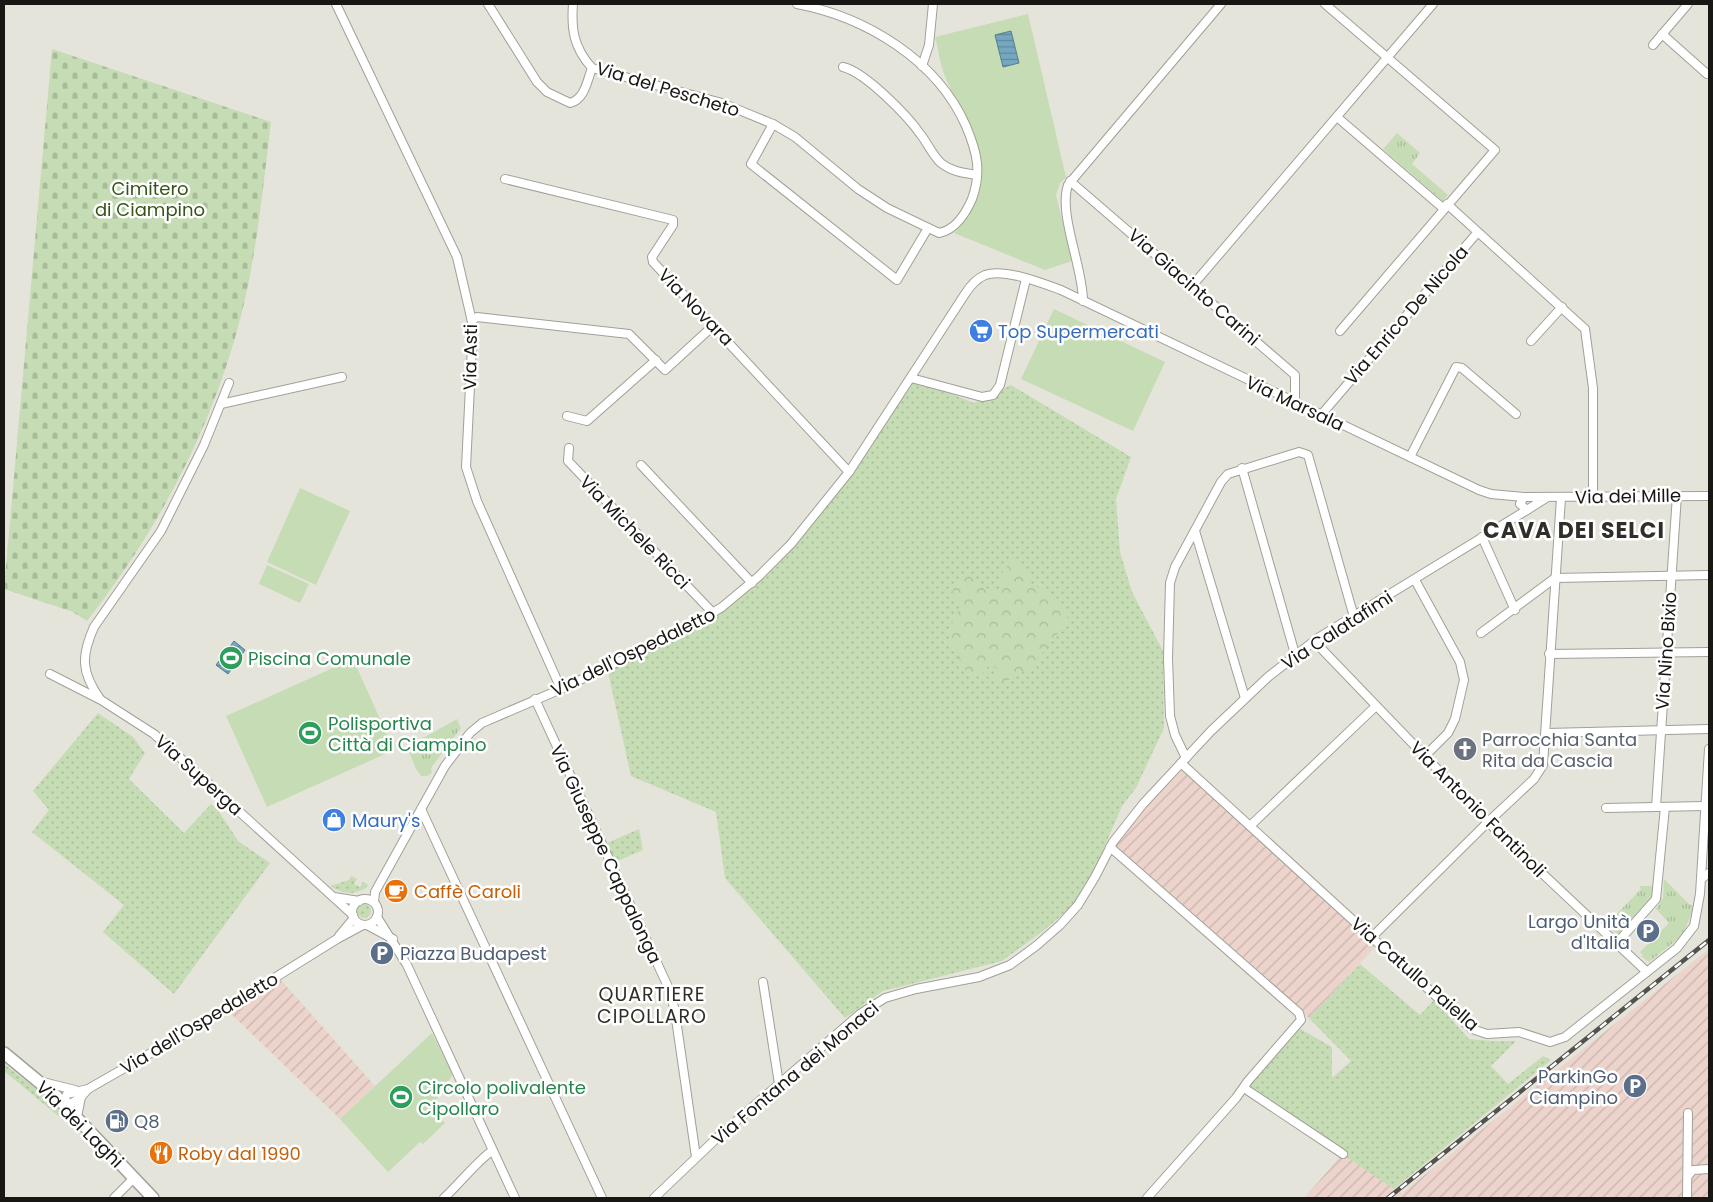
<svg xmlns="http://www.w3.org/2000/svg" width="1713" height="1202" font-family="Poppins,sans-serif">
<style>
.industrial{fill:url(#industrial-furrows)}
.grass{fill:url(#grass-dots)}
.forest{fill:url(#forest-crowns)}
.cemetery{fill:url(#cemetery-stones)}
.park{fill:url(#park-tufts)}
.pitch{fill:#c5dcb4}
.water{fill:url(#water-rules);stroke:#597c8c}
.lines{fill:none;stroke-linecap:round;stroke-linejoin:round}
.minor-casing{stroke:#a1a098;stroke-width:10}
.secondary-casing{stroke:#a1a098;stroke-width:14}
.minor{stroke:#fff;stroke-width:8}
.secondary{stroke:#fff;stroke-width:11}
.rail-casing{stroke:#53524e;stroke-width:4.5}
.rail{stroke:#fff;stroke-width:2.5;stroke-dasharray:8;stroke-linecap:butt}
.labels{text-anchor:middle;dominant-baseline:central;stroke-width:5;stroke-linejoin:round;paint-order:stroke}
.street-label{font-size:18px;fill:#181714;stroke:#fff}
.park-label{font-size:18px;fill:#365417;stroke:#fff}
.shop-label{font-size:18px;fill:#366cbe;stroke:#fff;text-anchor:start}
.leisure-label{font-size:18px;fill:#27864d;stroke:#fff;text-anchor:start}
.worship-label{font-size:18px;fill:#5b616d;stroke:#fff;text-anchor:start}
.food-label{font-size:18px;fill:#c56008;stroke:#fff;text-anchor:start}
.service-label{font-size:18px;fill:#4e5e75;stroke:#fff;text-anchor:end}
.neighbourhood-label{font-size:19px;letter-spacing:1px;fill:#302e28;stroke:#fff}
.district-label{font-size:22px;font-weight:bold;letter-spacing:1px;fill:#302e28;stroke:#fff}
</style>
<defs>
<pattern id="industrial-furrows" width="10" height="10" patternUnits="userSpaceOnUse" patternTransform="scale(1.25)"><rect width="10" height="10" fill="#ecd3cb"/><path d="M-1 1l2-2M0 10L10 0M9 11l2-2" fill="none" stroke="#cab4ad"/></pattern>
<pattern id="grass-dots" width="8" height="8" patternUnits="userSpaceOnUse" patternTransform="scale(1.25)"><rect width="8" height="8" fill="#c5dcb4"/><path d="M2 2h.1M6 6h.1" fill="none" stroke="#a8bc9a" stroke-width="1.8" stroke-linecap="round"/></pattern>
<pattern id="forest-crowns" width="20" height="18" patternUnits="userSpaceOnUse" patternTransform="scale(1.25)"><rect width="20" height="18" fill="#c5dcb4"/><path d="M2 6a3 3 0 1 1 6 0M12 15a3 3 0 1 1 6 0" fill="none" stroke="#a8bc9a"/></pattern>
<pattern id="cemetery-stones" width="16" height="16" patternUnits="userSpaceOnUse" patternTransform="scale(1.25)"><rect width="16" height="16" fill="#c5dcb4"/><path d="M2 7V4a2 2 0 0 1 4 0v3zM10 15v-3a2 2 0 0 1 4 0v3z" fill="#a8bc9a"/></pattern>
<pattern id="park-tufts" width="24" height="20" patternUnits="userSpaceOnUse" patternTransform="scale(1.25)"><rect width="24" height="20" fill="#c5dcb4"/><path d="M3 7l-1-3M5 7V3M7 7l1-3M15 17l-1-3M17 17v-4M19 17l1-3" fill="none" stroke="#a8bc9a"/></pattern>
<pattern id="water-rules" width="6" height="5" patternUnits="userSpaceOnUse" patternTransform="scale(1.25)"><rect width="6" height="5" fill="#75a7c0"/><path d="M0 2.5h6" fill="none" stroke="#5f879b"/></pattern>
</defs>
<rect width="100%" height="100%" fill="#e5e4db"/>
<g class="industrial">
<path d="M1183,769L1376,946L1309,1018L1114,848L1127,828Z"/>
<path d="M1709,949V1198H1304L1343,1154L1402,1193Z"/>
<path d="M280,979L375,1086L340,1119L229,1012Z"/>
</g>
<g class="grass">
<path d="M911,378L974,403L1011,385L1131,457L1116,499L1120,552L1132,592L1163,651L1164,728L1136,788L1122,806L1083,897L1043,931L1002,961L883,991L845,1018L725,878L716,812L631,776L607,667L713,613L758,577L824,504Z"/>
<path d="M98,713L133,737L145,753L129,779L184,833L211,804L218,810L238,841L270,863L174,994L103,932L124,905L32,832L49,810L33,791Z"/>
<path d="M639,829L643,850L613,863L605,844Z"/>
<path d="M351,876L357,879L354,884L360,887L363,882L368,885L367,887C354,896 343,894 330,886L349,880Z"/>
<circle cx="364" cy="911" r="7"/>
<path d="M1360,964L1420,1015L1434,1000L1469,1039L1492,1041H1516L1491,1066L1508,1084L1543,1056L1551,1060L1394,1189L1244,1088L1297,1027L1332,1047V1078L1351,1061L1309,1018Z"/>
<path d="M4,1064L53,1102L76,1126L74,1129L4,1071Z"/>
</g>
<path class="forest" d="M1012,560L1022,563L1032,579L1027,585L1041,588L1068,617C1059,634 1046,649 1033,664C1026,672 1012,677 1003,683L988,678L1001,669L988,666L983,673L973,677L966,671L949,641L954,614L963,609L952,593L955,585L968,575L988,592L999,589L1002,573Z"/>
<path class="cemetery" d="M52,49L271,122C263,186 257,253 241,316C212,429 158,530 87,621L73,612L4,589Z"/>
<g class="park">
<path d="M1397,133L1420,153L1412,164L1448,195L1443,201L1383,149Z"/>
<path d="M457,719L461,728L431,768L432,773L427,776H421L416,769L407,747Z"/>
<path d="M1664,879L1689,904L1694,906L1683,935L1649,962L1641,956L1643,955L1640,952L1669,923L1656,909L1663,898Z"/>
<path d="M1639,886H1653V896L1618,935L1607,924L1641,889Z"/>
</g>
<g class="pitch">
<path d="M1028,14L1066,177L1060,183L1056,195L1072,261L1045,270L954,233C959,227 965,222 969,215C1004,155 960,121 942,68C939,58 938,47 935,37Z"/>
<path d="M1054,309L1165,362L1133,431L1021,379Z"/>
<path d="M300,488L350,511L316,585L267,562Z"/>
<path d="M267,565L309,584L300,603L259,584Z"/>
<path d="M353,659L394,750L267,807L226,716Z"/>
<path d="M432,1033L453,1074L431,1108L445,1123L423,1144L420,1142L388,1172L340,1119Z"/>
</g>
<g class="water">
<path d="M1011,31L1019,63L1003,67L995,35Z"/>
<path d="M234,641L245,650L228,674L216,665Z"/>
</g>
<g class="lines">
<g class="minor-casing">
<g id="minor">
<path d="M336,4L457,257L473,326L466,467L477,501L561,689"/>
<path d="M488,4L537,82L547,92L570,103C585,99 587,81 592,68"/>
<path d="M573,4C571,30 574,48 592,68L722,103L773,124L795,137L858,189L887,208L939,233C955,230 966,213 972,199C982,172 977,152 966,126C937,60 866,17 797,4"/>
<path d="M1325,4L1495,150L1340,331"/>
<path d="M1662,34L1707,74"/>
<path d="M1653,45L1688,4"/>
<path d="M922,66L929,45L933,4"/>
<path d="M843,67C865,72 908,116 921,135C928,144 933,156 941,163C952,172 964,173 977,175"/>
<path d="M1337,117L1444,209"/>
<path d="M773,124L751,164L897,280L928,228"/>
<path d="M505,179L673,220V225L652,257L653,262L849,472"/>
<path d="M1070,181L1295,375V403"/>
<path d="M1447,204L1585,329L1593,388V497"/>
<path d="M1192,286L1433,4"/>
<path d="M1083,301C1083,267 1058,214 1068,185L1221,4"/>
<path d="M472,320L477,317L629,334L665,370L714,325"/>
<path d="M1531,341L1562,307"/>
<path d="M911,378L982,397L993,395L1000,385L1026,279"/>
<path d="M221,404L342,377"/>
<path d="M1321,415L1477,233"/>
<path d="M567,416L587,421L656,360"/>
<path d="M569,448L568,461L713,613"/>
<path d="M1410,457L1456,367L1462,368L1516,414"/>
<path d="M641,465L752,583"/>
<path d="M1242,468L1295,654"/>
<path d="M1546,498L1527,510L1520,504L1524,497L1709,496"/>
<path d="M1195,531L1245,698"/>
<path d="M1482,537L1515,610"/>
<path d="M1415,580L1460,662L1464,680L1455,719L1448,733L1424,757"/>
<path d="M1481,633L1555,578L1709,575"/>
<path d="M1314,641L1492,826L1647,972"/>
<path d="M1549,654L1709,652"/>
<path d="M50,674L101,700L154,734L353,915"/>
<path d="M100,699C81,672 81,656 94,627L161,531L204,445L229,383"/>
<path d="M535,699L670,991L675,1012L696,1157"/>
<path d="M1547,733L1709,729"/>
<path d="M1186,758L1175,735L1170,716L1168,658L1170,583L1175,567L1221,482L1228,474L1299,452L1308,455L1354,617"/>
<path d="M1181,763L1472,1029L1487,1034L1519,1032L1550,1042L1565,1037L1677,948L1694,926L1700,894L1709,749"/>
<path d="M1656,807L1677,495"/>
<path d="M1606,808L1705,806"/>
<path d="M421,809L602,1198"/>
<path d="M1250,826L1376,706"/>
<path d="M1110,847L1299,1013L1301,1020L1248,1081L1236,1098L1147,1198"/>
<path d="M1701,879L1709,873"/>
<path d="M334,897L359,901"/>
<circle cx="365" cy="912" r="13"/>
<path d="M374,902L375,892L445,766L470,733L482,723L561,689L681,632L722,607L758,577L791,544L849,472L965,294C970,286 976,279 985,275C1004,268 1042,283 1061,290L1479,490L1491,494L1524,497"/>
<path d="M377,917L407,965L515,1198"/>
<path d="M367,925L393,939"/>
<path d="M339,936L354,918"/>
<path d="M1372,937L1488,822L1534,779L1543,765L1561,498"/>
<path d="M1617,943L1656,899L1665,807"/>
<path d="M763,982L779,1084"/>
<path d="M43,1082L75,1090"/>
<path d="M1244,1088L1343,1154"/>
<path d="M81,1097L72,1103H63L67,1094L88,1089"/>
<path d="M77,1117L81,1097L88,1089L191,1030L337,939L363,925"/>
<path d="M1688,1176L1693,1170L1709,1169"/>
<path d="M114,1198L134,1178"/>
<path d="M444,1198C460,1183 472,1167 489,1153"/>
<path d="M654,1198L718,1137L860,1014L885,998L916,989L979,977L1010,965L1036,946L1060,925L1078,905L1095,877L1113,842L1143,804L1211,731L1268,677L1318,638L1527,510"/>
<path d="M1687,1198L1688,1113"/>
</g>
</g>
<g class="secondary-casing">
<path id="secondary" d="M4,1053L56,1096L153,1198"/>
</g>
<use href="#minor" class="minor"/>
<use href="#secondary" class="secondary"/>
<g class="rail-casing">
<path id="rail" d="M1388,1198L1709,940"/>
</g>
<use href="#rail" class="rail"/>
</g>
<defs>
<g id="supermarket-disc" transform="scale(1.25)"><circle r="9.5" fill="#3f7fe0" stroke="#fff"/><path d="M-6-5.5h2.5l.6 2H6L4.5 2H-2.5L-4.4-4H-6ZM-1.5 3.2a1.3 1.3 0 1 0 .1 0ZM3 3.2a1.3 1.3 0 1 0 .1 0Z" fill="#fff"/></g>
<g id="stadium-disc" transform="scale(1.25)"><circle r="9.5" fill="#2e9e5b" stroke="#fff"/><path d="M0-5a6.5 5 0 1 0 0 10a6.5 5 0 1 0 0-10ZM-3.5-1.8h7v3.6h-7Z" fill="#fff"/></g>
<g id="church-disc" transform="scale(1.25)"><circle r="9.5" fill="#6b7280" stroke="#fff"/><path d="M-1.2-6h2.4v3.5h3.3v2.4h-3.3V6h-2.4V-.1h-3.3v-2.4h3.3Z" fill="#fff"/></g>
<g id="shop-disc" transform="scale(1.25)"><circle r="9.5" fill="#3f7fe0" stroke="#fff"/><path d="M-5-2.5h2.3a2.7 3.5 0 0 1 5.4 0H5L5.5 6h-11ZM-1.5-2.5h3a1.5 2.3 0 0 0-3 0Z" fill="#fff"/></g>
<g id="cafe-disc" transform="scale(1.25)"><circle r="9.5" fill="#e8710a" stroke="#fff"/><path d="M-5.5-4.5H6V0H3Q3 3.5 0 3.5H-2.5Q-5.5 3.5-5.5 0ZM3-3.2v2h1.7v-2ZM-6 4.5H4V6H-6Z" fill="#fff"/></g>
<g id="parking-disc" transform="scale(1.25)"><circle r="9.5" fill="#5c6f8a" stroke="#fff"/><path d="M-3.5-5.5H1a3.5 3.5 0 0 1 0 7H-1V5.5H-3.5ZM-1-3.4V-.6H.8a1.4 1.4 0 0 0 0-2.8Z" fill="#fff"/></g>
<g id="fuel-disc" transform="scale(1.25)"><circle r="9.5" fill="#5c6f8a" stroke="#fff"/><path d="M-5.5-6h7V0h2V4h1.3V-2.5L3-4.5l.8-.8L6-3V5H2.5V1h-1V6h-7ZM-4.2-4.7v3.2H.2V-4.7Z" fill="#fff"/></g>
<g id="restaurant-disc" transform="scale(1.25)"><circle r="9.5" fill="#e8710a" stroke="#fff"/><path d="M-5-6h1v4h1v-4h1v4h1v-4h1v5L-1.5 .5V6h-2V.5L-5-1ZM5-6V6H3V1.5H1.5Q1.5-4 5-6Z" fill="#fff"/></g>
</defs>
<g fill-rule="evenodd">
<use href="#supermarket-disc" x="981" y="331"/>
<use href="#stadium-disc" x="231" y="658"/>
<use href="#stadium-disc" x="310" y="733"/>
<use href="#church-disc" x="1465" y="749"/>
<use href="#shop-disc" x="334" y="820"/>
<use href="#cafe-disc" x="396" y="891"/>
<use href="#parking-disc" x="1648" y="931"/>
<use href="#parking-disc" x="382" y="953"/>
<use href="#parking-disc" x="1635" y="1086"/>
<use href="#stadium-disc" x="401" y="1097"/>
<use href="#fuel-disc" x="117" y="1121"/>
<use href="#restaurant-disc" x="161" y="1153"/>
</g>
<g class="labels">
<g class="street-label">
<text transform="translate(668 89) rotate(17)">Via del Pescheto</text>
<text transform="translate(1194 287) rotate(41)">Via Giacinto Carini</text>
<text transform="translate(696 307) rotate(46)">Via Novara</text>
<text transform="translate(1406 315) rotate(-49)">Via Enrico De Nicola</text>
<text transform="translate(470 357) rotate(-89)">Via Asti</text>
<text transform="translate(1295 403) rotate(25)">Via Marsala</text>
<text transform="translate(1628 496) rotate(-1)">Via dei Mille</text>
<text transform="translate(635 532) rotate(46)">Via Michele Ricci</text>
<text transform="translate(1337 630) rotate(-33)">Via Calatafimi</text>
<text transform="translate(1666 651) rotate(-86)">Via Nino Bixio</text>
<text transform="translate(633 652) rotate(-26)">Via dell'Ospedaletto</text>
<text transform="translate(199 775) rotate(42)">Via Superga</text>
<text transform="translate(1478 809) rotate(45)">Via Antonio Fantinoli</text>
<text transform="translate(606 854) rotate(65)">Via Giuseppe Cappalonga</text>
<text transform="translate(1415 974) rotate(41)">Via Catullo Paiella</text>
<text transform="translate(199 1023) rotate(-31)">Via dell'Ospedaletto</text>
<text transform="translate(795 1073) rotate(-40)">Via Fontana dei Monaci</text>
<text transform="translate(80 1124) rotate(45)">Via dei Laghi</text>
</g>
<g class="park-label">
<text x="150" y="188">Cimitero<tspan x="150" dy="21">di Ciampino</tspan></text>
</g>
<g class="shop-label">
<text x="998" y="331">Top Supermercati</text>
<text x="352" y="820">Maury's</text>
</g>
<g class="leisure-label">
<text x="248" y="658">Piscina Comunale</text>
<text x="328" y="723">Polisportiva<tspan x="328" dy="21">Città di Ciampino</tspan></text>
<text x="418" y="1087">Circolo polivalente<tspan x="418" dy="21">Cipollaro</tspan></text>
</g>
<g class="worship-label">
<text x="1482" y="739">Parrocchia Santa<tspan x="1482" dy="21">Rita da Cascia</tspan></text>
</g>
<g class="food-label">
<text x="414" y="891">Caffè Caroli</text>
<text x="178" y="1153">Roby dal 1990</text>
</g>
<g class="service-label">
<text x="1630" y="921">Largo Unità<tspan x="1630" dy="21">d'Italia</tspan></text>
<text x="400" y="953" text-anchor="start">Piazza Budapest</text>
<text x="1618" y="1076">ParkinGo<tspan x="1618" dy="21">Ciampino</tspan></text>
<text x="134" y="1121" text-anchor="start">Q8</text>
</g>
<g class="neighbourhood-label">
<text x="652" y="994">QUARTIERE<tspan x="652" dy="22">CIPOLLARO</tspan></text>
</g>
<g class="district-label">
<text x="1574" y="530">CAVA DEI SELCI</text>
</g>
</g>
<rect width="1713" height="1202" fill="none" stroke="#181714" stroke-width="10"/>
</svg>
